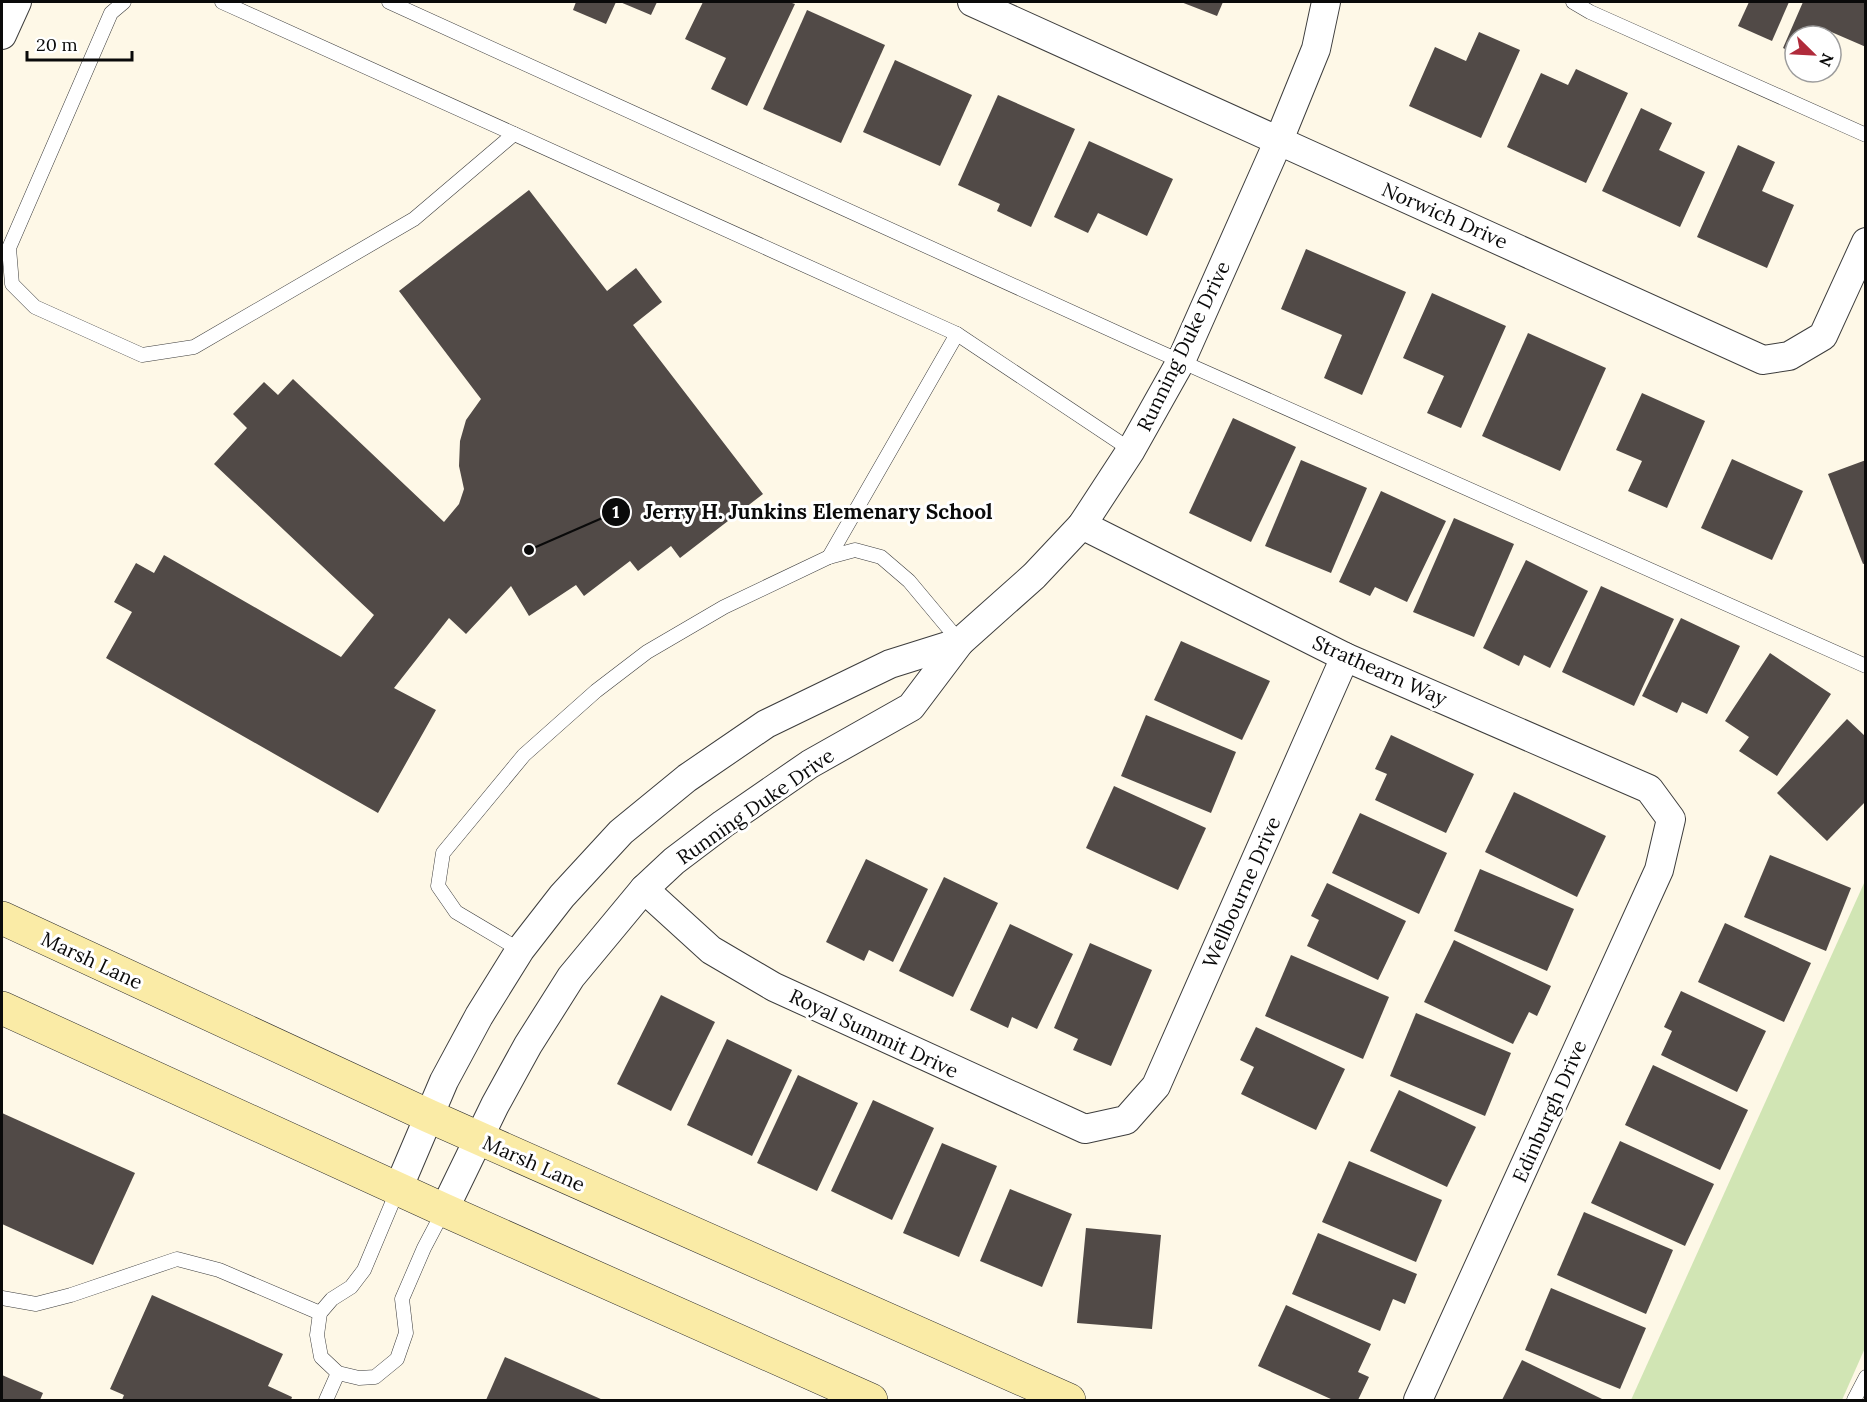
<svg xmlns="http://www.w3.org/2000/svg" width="1867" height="1402" font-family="Lora,serif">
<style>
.green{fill:#d1e5b4}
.building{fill:#514a47}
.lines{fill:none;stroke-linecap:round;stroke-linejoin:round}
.service-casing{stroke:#3d3d3d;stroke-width:15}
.minor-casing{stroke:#3d3d3d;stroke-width:30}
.secondary-casing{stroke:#2c2c2c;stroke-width:34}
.service{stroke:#fff;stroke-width:14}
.minor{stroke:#fff;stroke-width:28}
.secondary{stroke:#faeba6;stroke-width:33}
.labels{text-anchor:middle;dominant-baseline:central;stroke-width:6;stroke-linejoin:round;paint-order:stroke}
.street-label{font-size:20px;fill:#0a0a0a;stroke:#fff}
.leader{fill:none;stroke:#0a0a0a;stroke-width:2}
.callout-dot{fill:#0a0a0a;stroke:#fff;stroke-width:2}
.mark-label{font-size:18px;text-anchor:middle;font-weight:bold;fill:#fff}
.callout-label{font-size:21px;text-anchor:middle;font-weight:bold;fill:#0a0a0a;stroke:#fff;stroke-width:6;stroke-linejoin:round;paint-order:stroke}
</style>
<rect width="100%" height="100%" fill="#fef8e7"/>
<path class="green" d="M1865,881V1348L1842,1400H1631Z"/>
<g class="building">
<path d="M576,2H616L606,24L573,10Z"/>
<path d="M620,2H657L651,15Z"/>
<path d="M703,2H789L795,4L747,106L711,89L726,58L685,39Z"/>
<path d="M1181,2H1223L1217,16Z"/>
<path d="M1749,2H1789L1772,41L1738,26Z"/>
<path d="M1803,2H1866V47L1829,31L1827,36H1795V54L1783,48Z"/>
<path d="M807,10L885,45L841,143L763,109Z"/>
<path d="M1479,32L1520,50L1481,138L1409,106L1435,47L1466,61Z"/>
<path d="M895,60L972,95L940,166L863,132Z"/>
<path d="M1576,69L1628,93L1586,183L1507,147L1541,73L1568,85Z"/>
<path d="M998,95L1075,129L1031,227L997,211L1000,204L958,185Z"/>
<path d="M1641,108L1672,123L1659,150L1705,172L1680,227L1602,191Z"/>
<path d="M1089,141L1173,179L1147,236L1098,213L1088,233L1054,217Z"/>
<path d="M1738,145L1775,162L1762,191L1794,205L1767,268L1697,237Z"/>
<path d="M529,190L607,291L636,268L662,302L633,325L763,494L680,558L671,546L638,571L630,561L584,596L576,585L529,616L511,586L466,634L449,618L394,688L436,710L378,813L106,658L132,612L114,602L136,563L154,573L164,555L341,657L374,615L214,464L247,428L233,414L264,382L278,395L293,379L444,522L459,504L464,489L459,466L460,441L466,420L481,399L399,291Z"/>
<path d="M1306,249L1406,292L1362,395L1324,378L1342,335L1281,309Z"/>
<path d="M1432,293L1506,326L1461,428L1427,413L1444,376L1403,358Z"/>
<path d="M1528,333L1606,368L1560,471L1482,436Z"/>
<path d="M1642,393L1705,421L1667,508L1628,491L1642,461L1616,450Z"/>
<path d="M1233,418L1296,447L1251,542L1189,513Z"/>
<path d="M1732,459L1803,491L1772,560L1701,528Z"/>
<path d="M1301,460L1367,488L1331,573L1265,546Z"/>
<path d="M1866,460V563L1863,564L1828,474Z"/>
<path d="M1381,491L1446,521L1407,602L1375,587L1370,596L1339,582Z"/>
<path d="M1454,518L1514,544L1474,637L1413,612Z"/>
<path d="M1526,560L1588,591L1550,668L1524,655L1519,666L1483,648Z"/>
<path d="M1601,586L1674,619L1634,706L1562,672Z"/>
<path d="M1681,618L1740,646L1707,714L1682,702L1677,713L1642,696Z"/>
<path d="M1181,641L1270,681L1242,740L1154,700Z"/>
<path d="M1770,653L1831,694L1777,776L1739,751L1749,737L1725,721Z"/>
<path d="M1146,715L1236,752L1211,813L1121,776Z"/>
<path d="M1847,719L1866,737V801L1827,841L1777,793Z"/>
<path d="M1391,735L1474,774L1446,833L1375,800L1387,774L1375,769Z"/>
<path d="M1114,786L1206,828L1178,890L1086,848Z"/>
<path d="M1514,792L1606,836L1577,897L1485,852Z"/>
<path d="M1360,813L1447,853L1419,914L1332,873Z"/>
<path d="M1770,855L1851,888L1826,951L1744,917Z"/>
<path d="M866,859L928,889L893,962L869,950L864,961L826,942Z"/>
<path d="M1480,869L1574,909L1547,971L1454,931Z"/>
<path d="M944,877L998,903L953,997L899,971Z"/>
<path d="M1327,883L1406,921L1378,980L1307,946L1319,920L1311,916Z"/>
<path d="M1725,923L1811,963L1784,1022L1698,982Z"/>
<path d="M1010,924L1073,954L1037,1029L1012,1017L1008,1028L970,1010Z"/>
<path d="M1454,940L1551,986L1537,1016L1529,1012L1513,1044L1424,1002Z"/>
<path d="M1090,943L1152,970L1111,1066L1073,1050L1078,1039L1054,1028Z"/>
<path d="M1291,955L1389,997L1363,1059L1265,1016Z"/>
<path d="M1681,991L1766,1031L1737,1092L1661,1055L1672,1031L1664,1027Z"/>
<path d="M661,995L715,1022L671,1111L617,1084Z"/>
<path d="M1416,1013L1511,1053L1485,1116L1390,1076Z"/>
<path d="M1256,1027L1345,1069L1316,1130L1241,1094L1254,1067L1240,1060Z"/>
<path d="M727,1039L792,1070L752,1156L687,1125Z"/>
<path d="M1653,1065L1748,1110L1720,1170L1625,1125Z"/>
<path d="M798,1075L858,1103L817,1191L757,1163Z"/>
<path d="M1399,1090L1476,1127L1447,1187L1370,1151Z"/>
<path d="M873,1100L934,1128L892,1220L831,1191Z"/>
<path d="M2,1113L135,1173L93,1265L2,1224Z"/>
<path d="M1620,1141L1714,1184L1685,1246L1591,1203Z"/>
<path d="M942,1143L997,1166L959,1257L903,1233Z"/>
<path d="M1349,1161L1442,1200L1416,1262L1322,1222Z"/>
<path d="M1010,1189L1072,1214L1042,1287L980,1261Z"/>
<path d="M1584,1212L1673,1250L1646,1314L1557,1275Z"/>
<path d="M1086,1228L1161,1235L1152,1329L1077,1323Z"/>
<path d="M1318,1233L1417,1274L1405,1304L1393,1299L1380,1331L1292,1294Z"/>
<path d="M1551,1288L1646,1328L1620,1389L1525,1350Z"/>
<path d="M152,1295L283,1354L268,1386L292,1397L291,1400H122L124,1395L110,1389Z"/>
<path d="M1286,1305L1371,1344L1358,1372L1369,1377L1358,1400H1333L1258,1366Z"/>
<path d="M505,1357L603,1400H486Z"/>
<path d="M1522,1360L1602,1399L1601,1400H1502Z"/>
<path d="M2,1375L43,1393L40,1400H2Z"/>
</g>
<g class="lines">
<g class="service-casing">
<g id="service">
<path d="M124,2L111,13L9,248L12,284L35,307L142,355L194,347L414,219L514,134"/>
<path d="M222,2L957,334L1131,450"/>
<path d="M389,2L1142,344L1866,666"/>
<path d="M1573,2L1590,12L1866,135"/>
<path d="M829,557L957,334"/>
<path d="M520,950L456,912L438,886L443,853L524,755L596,691L647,652L724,607L829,557L855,550L881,557L909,581L960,642"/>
<path d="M398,1189L364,1270L351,1287L332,1299L320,1313L317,1335L321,1357L338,1373L359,1378L375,1377L397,1359L406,1333L402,1299L424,1248L444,1210"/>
<path d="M2,1298L36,1304L71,1295L177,1259L219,1270L320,1313"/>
<path d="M326,1400L338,1373"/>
<path d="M1854,1400L1866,1377"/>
</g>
</g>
<g class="minor-casing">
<g id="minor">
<path d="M972,2L1763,360L1789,356L1823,336L1866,242"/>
<path d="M2,35L17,2"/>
<path d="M1082,525L1345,657L1649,789L1671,819L1659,870L1418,1400"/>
<path d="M644,889L711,950L774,987L1085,1129L1126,1120L1156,1086L1345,657"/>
<path d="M398,1189L444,1081L479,1016L520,950L562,896L621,832L687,778L766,724L890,664L960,642"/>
<path d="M444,1210L495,1105L528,1045L571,977L644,889L674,861L723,824L810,764L911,707L960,642L1034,576L1082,525L1131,450L1181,361L1279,140L1316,49L1326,2"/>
</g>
</g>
<g class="secondary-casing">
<g id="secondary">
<path d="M2,918L429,1116L1069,1400"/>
<path d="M2,1008L444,1210L871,1400"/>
</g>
</g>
<use href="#service" class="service"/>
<use href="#minor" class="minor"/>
<use href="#secondary" class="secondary"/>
</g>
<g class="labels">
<g class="street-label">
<text transform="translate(1445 215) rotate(24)">Norwich Drive</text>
<text transform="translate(1183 346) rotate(-64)">Running Duke Drive</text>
<text transform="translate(1380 670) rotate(24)">Strathearn Way</text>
<text transform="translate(755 806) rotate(-35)">Running Duke Drive</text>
<text transform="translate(1241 892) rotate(-66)">Wellbourne Drive</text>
<text transform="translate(92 960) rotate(25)">Marsh Lane</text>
<text transform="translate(874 1033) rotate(25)">Royal Summit Drive</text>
<text transform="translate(1549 1111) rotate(-66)">Edinburgh Drive</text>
<text transform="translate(534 1163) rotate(24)">Marsh Lane</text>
</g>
</g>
<path class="leader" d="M529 550L616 512"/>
<g class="callout-dot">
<circle cx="529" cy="550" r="6"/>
<circle cx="616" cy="512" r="15"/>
</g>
<g class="mark-label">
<text x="616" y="518">1</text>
</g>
<g class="callout-label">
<text x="818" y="519">Jerry H. Junkins Elemenary School</text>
</g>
<rect width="1867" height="1402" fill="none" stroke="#0a0a0a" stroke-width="6"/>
<g transform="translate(1813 54) rotate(114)"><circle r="28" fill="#ffffff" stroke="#9d9d9d" stroke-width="1.5"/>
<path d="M0-4.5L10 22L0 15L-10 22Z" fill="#b02b3b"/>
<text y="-9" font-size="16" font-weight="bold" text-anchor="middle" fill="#0a0a0a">N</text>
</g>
<path d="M27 51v9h105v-9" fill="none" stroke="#0a0a0a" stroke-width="3"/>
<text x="36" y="51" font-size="18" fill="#0a0a0a" stroke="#ffffff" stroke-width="4.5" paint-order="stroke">20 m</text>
</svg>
